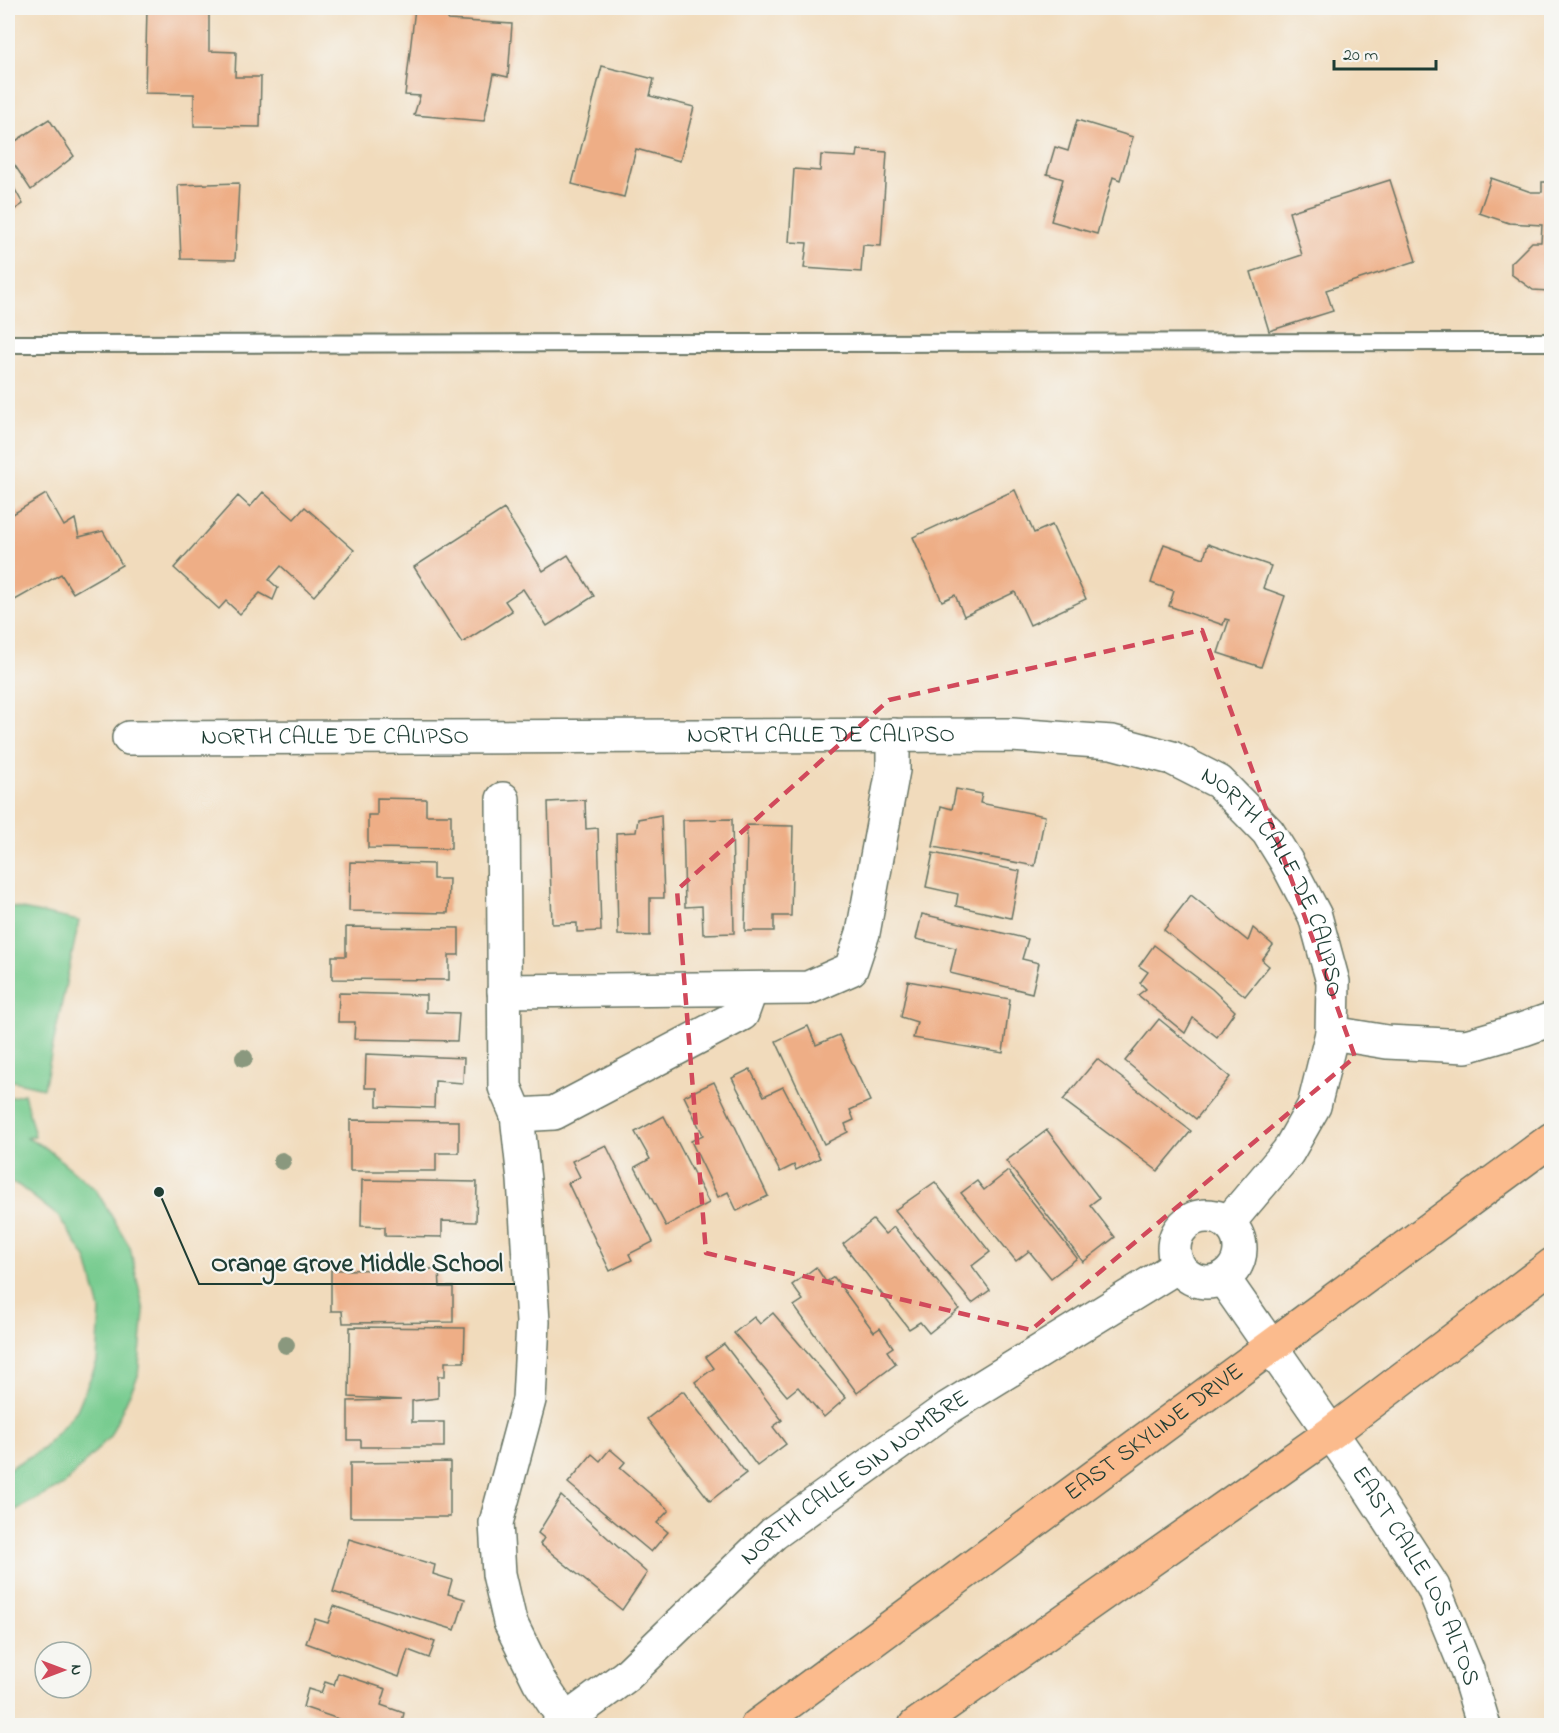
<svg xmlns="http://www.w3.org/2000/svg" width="1559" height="1733" font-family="'Indie Flower',sans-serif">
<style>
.green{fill:#78cc90;stroke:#4c8462;stroke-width:1.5}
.building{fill:#eeae86}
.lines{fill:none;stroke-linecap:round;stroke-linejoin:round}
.service-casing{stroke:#687464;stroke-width:20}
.minor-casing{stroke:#687464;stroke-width:36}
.primary-casing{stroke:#687464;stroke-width:36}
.service{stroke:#fff;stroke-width:16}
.minor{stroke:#fff;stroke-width:33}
.primary{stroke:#fbbb8d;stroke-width:33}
.tree{fill:#8a987e}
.marked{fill:none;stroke:#d1495b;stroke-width:4.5;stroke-dasharray:12 8;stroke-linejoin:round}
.labels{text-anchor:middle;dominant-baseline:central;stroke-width:4.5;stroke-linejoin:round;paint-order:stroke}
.street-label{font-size:24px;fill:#1f3d34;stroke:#f6f6f2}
.leader{fill:none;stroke:#1f3d34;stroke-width:2}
.callout-dot{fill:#1f3d34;stroke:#f6f6f2;stroke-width:2}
.callout-label{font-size:26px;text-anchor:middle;font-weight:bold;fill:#1f3d34;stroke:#f6f6f2;stroke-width:4.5;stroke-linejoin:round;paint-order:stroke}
</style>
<rect width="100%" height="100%" fill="#f6f6f2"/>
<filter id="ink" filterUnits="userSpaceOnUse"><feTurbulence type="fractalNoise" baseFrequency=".0167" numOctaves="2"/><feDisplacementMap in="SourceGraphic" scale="12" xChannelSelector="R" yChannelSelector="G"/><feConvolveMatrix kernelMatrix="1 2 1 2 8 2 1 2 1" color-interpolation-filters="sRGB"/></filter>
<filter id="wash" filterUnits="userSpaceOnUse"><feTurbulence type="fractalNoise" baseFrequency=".008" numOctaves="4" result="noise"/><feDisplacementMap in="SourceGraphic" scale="24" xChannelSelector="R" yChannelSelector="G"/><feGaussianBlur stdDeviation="1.35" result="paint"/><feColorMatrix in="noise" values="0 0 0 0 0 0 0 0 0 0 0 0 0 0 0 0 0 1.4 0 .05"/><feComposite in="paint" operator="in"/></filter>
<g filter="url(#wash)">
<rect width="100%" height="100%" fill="#f1dbbc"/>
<g class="green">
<path d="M8,906L79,921L44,1088L8,1080Z"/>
<path d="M24,1094L35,1136L27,1138L46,1148L96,1190L130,1247L144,1311L138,1376L110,1436L65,1484L8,1514V1469L43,1449L77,1410L97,1362L100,1310L87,1260L59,1217L18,1185L8,1182V1098Z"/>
</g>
<g id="blocks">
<g class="building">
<path d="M147,8H209V51L236,52L235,77H261L260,127L194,126V94L145,93Z"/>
<path d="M415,8H450L448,20L512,24L508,77L494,74L484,121L414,115L420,96L405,95Z"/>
<path d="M602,66L654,79L650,96L694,107L680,161L636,149L624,197L572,184Z"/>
<path d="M49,119L74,156L31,190L8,155V146Z"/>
<path d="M1077,120L1133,137L1120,180L1113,177L1097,234L1051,221L1063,179L1047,174L1055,147L1068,151Z"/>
<path d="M858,150L887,152L881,246L863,245L861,272L804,268L807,243L789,242L794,169L820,171L821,155L857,157Z"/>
<path d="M8,177L23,204L8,214Z"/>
<path d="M1491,178L1531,192H1542V182H1552V278H1550L1549,291L1533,290L1511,274V263L1532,242H1541L1542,225L1509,223L1479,213Z"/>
<path d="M1390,180L1416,261L1326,290L1333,311L1269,331L1251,272L1302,255L1289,212Z"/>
<path d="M239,183L235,260L181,259L178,185Z"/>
<path d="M1015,490L1034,533L1052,525L1086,599L1030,625L1015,592L964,616L955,595L942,601L913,537Z"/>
<path d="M263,492L294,519L305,507L354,550L314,596L281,566L269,580L278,588L273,600L260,593L240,614L226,601L219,609L174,568L238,496L250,507Z"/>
<path d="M46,494L64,526L75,519L79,537L103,531L122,565L73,593L61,574L8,604V517Z"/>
<path d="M504,509L543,571L568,555L594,596L547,626L523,589L505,601L512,611L462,643L414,567Z"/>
<path d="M1164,544L1204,558L1208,544L1271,566L1263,588L1285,596L1261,667L1218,653L1229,620L1225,619L1223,625L1169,606L1174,591L1151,583Z"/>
<path d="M956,789L982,794L980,803L1045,816L1035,866L933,847L941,806L952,809Z"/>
<path d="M377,798L426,799V815H451V849L368,848V815H377Z"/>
<path d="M585,800L586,829L598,828L601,931L577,932V923L552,924L548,802Z"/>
<path d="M661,815L664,898H650V936L618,935L616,833L636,832L638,819Z"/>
<path d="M732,819L734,933L703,934L702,906L685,907L683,820Z"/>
<path d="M747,825L793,826L791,916H774V931H745Z"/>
<path d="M933,853L1020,871L1011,918L956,906L958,894L926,887Z"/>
<path d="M350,862L433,864V879H449L448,913L349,911Z"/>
<path d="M1191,895L1248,941L1253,928L1273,945L1262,960L1269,966L1245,996L1164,930Z"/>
<path d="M922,914L1028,939L1022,959L1039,963L1032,993L950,973L956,948L916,939Z"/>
<path d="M346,927L459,928V955H449V980L332,979V956H346Z"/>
<path d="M1154,945L1212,989L1235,1011L1217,1037L1193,1018L1185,1033L1138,995L1146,989L1140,983L1148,972L1139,966Z"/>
<path d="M908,981L1010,999L1003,1053L913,1038L917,1022L901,1017Z"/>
<path d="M339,993L426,995V1012L459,1013L457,1041L354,1039L355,1022H338Z"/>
<path d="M1159,1019L1230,1077L1196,1119L1125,1061Z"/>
<path d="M808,1026L816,1045L839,1035L870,1101L850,1110L854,1120L845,1124L848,1132L824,1144L776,1041Z"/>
<path d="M366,1054L464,1058L463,1083L435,1081L434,1108L377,1106V1088H365Z"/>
<path d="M1097,1059L1191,1131L1158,1171L1063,1100Z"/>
<path d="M750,1069L764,1096L783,1087L820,1158L796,1170L794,1165L780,1172L732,1078Z"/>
<path d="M714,1082L768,1196L737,1211L728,1192L718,1197L691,1141L703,1135L684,1096Z"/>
<path d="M664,1116L709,1203L666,1226L635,1167L650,1159L635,1132Z"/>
<path d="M350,1120L459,1121V1153H436V1171H350Z"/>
<path d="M1047,1130L1099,1198L1090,1205L1115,1237L1083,1262L1006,1161Z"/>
<path d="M606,1145L653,1242L629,1254L632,1260L610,1271L568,1183L580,1177L572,1161Z"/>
<path d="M1008,1171L1077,1258L1051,1278L1029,1251L1016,1261L961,1193L977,1181L984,1190Z"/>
<path d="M362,1180L477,1182L476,1222L442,1221V1237L385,1236V1227L361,1226Z"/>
<path d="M935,1182L990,1252L972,1266L990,1290L972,1303L895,1210Z"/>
<path d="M873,1220L885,1234L894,1227L959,1309L929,1333L920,1322L909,1329L843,1244Z"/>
<path d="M816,1267L826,1282L834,1277L874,1332L880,1328L893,1347L887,1351L896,1364L857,1393L794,1306L803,1300L792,1285Z"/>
<path d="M439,1269L440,1287H453V1322L343,1323L342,1311H331V1270Z"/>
<path d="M773,1313L846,1398L824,1417L798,1387L787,1396L734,1333L754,1317L760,1324Z"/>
<path d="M350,1327L465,1328L464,1362H445V1376H438V1398L412,1401V1422H444V1447H361V1440H348V1401L401,1400L349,1397Z"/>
<path d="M724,1344L782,1420L773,1427L786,1444L757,1466L695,1382L714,1368L706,1357Z"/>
<path d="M683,1391L746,1473L710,1501L647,1419Z"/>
<path d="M610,1449L625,1462L620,1468L669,1510L657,1523L668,1532L651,1552L568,1483L592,1454L600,1461Z"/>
<path d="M450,1462V1517H350V1463Z"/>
<path d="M561,1496L647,1573L622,1610L540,1544L544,1538L538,1533Z"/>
<path d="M349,1539L435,1565L433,1574L452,1580L448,1594L465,1599L455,1630L333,1592Z"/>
<path d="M334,1606L435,1642L429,1658L408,1650L399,1677L306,1643L315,1619L328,1623Z"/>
<path d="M338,1673L386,1689L381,1705L404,1713L401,1726H359L303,1707L308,1689L321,1693L325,1682L334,1685Z"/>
</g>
</g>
</g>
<g filter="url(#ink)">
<use href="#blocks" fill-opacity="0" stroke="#687464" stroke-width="1.5"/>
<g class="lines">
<g class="service-casing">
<path id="service" d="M8,344L1552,342"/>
</g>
<g class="minor-casing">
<g id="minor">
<path id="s1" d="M129,738L1012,735L1112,742L1172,758L1219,782L1268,832L1286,861L1315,916L1333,982L1332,1033L1314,1106L1288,1152L1228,1223"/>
<path d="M503,799L505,1087L517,1115L524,1180L533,1322L529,1400L496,1523L499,1574L510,1622L539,1681L565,1720"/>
<path d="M504,991L808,988L851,969L863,933L893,770V735"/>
<path d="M1332,1033L1387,1042L1466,1046L1524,1029L1552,1019"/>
<path d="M517,1115L554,1113L742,1014L751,989"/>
<circle cx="1207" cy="1249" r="33"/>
<path id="s2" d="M1223,1278L1361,1476L1433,1587L1467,1670L1484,1726"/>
<path id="s3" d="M558,1726L626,1676L773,1534L948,1408L1178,1266"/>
</g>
</g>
<g class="primary-casing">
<g id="primary">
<path id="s4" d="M757,1726L1552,1139"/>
<path d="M915,1726L1331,1433L1552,1265"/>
</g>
</g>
<use href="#service" class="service"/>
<use href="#minor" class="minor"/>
<use href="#primary" class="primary"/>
</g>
<g class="tree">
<circle cx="244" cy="1058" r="9"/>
<circle cx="282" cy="1161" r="9"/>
<circle cx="286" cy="1345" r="9"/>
</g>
</g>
<path class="marked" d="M1202,630L1355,1057L1031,1330L706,1253L677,890L889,700Z"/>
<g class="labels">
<g class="street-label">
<text stroke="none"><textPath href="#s1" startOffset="692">NORTH CALLE DE CALIPSO</textPath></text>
<text stroke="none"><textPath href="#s1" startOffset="206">NORTH CALLE DE CALIPSO</textPath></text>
<text stroke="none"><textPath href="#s1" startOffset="1214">NORTH CALLE DE CALIPSO</textPath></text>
<text stroke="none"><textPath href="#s4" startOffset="494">EAST SKYLINE DRIVE</textPath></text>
<text stroke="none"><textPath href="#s3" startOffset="388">NORTH CALLE SIN NOMBRE</textPath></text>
<text stroke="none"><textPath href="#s2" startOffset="356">EAST CALLE LOS ALTOS</textPath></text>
</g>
</g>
<path class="leader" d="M159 1192L199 1284H515"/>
<circle class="callout-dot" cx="159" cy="1192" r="6"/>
<g class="callout-label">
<text x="357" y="1271">Orange Grove Middle School</text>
</g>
<rect width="1559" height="1733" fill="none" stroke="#f6f6f2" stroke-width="30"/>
<g transform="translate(63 1670) rotate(90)"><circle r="28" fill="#f6f6f2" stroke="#a0aca6" stroke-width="1.5"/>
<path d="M0-4.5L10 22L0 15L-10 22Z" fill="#d1495b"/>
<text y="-9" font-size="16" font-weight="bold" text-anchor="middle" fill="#1f3d34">N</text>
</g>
<path d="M1334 60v9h102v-9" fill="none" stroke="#1f3d34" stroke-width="3"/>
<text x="1343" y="60" font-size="18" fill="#1f3d34" stroke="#f6f6f2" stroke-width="4.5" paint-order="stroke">20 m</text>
</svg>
